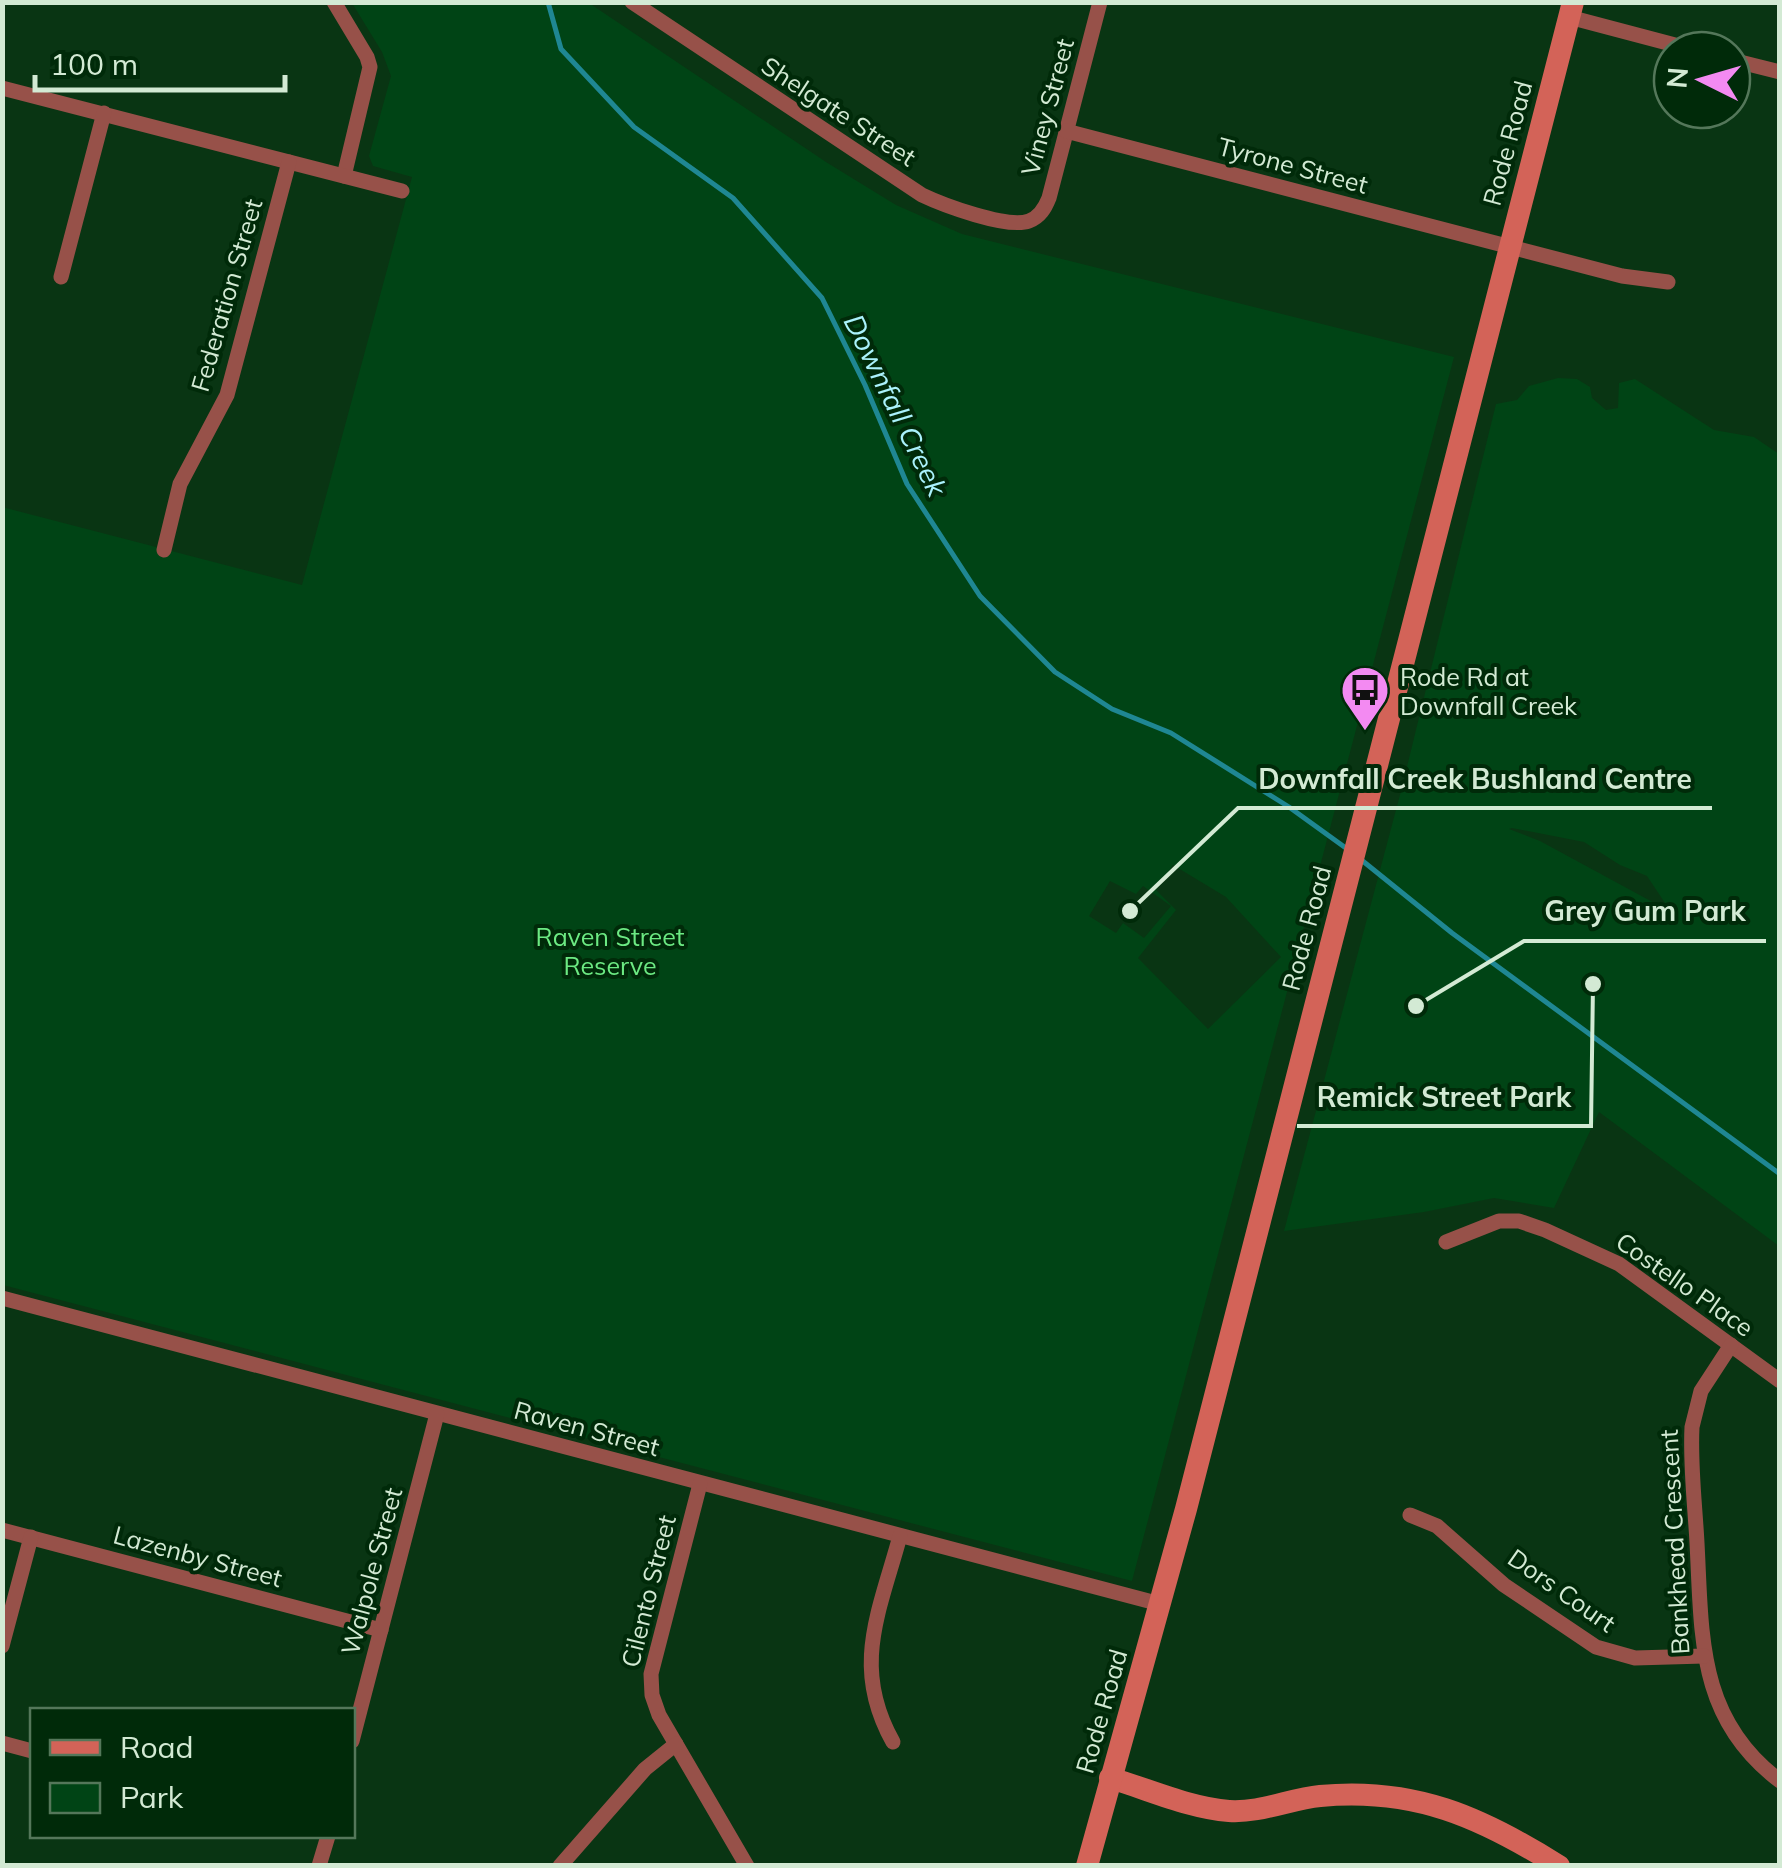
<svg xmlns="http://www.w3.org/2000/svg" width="1782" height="1868" font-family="Mulish,sans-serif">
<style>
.green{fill:#004415;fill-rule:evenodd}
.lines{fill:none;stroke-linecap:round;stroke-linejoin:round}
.stream{stroke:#1f8793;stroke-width:5}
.street{stroke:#975149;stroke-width:15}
.secondary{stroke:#d36358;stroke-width:22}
.labels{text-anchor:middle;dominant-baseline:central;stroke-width:8;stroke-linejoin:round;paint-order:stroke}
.street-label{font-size:25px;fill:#d3ead4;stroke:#002a09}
.poi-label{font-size:25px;fill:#d3ead4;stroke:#002a09;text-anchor:start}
.park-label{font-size:25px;fill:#6cea83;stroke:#002a09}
.water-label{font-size:28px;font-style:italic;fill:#aaf2fc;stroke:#002a09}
.leader{fill:none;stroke:#d3ead4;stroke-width:4}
.callout-dot{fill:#d3ead4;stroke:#002a09;stroke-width:4}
.callout-label{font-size:28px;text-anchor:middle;font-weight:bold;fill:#d3ead4;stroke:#002a09;stroke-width:8;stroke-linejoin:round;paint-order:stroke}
</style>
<rect width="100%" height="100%" fill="#093513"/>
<g class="green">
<path d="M352,3H589L826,162L896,205L962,234L1454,357L1132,1581L3,1285L2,507L302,585L412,177L373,166L369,156L391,76L382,52ZM1173,865L1226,897L1281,957L1208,1029L1138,958L1176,910L1156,890ZM1110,881L1136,894L1143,886L1171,906L1144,938L1123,923L1116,933L1089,916Z"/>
<path d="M1558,378L1577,379L1590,387L1592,398L1606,410L1618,408L1619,383L1635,379L1714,430L1754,437L1779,454V1246L1599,1112L1554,1208L1494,1198L1424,1212L1284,1231L1401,791L1496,404L1517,400L1529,386ZM1512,828L1584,842L1620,865L1647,876L1671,912L1540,841L1509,829Z"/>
</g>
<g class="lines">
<g class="stream">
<path d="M548,2L561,49L634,127L733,198L822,298L865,385L907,484L980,596L1055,672L1112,709L1171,733L1289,807L1350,851"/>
<path d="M1359,858L1452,933L1780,1174"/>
</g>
<g class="street">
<path d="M334,2L367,57L370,67L344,176"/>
<path d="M632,2L922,195C943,205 1007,229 1029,221C1040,217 1045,208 1049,198L1100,2"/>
<path d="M1569,17L1694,50"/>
<path d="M1732,60L1780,72"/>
<path d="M2,88L402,191"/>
<path d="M1066,131L1622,276L1668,282"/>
<path d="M61,277L104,113"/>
<path d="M164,550L180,484L227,395L289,162"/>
<path d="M1446,1242L1499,1221H1519L1545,1230L1619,1264L1780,1381"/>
<path d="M2,1298L1160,1604"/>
<path d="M1731,1345L1701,1391L1692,1427C1690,1465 1695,1505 1697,1543C1702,1636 1697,1719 1780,1781"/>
<path d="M700,1484L651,1674L652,1695L659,1715L747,1866"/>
<path d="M1410,1515L1437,1526L1504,1585L1596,1647L1635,1658L1704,1656"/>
<path d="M2,1530L381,1630"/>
<path d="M2,1646L31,1537"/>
<path d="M352,1741L437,1414"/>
<path d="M893,1742C851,1667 879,1613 900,1536"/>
<path d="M2,1743L32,1751"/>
<path d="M319,1866L328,1836"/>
<path d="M560,1866L645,1769L676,1744"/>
</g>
<g class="secondary">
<path d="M1110,1778C1148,1789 1189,1808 1229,1811C1260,1813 1290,1799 1320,1796C1414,1787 1481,1817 1559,1866"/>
<path d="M1087,1866L1186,1509L1573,2"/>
</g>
</g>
<defs>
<g id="bus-pin" transform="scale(2.5)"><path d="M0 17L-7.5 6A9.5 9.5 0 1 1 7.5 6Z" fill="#f38af2" stroke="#002a09"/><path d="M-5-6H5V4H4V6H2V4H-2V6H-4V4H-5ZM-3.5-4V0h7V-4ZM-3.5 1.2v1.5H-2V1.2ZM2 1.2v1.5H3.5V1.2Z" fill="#111"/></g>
</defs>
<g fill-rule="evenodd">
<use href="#bus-pin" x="1365" y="690"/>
</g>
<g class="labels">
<g class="street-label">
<text transform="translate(1047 107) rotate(-75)">Viney Street</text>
<text transform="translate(839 111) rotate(33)">Shelgate Street</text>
<text transform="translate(1507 143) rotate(-75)">Rode Road</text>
<text transform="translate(1293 165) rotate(15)">Tyrone Street</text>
<text transform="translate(226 295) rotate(-74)">Federation Street</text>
<text transform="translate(1306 928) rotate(-75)">Rode Road</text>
<text transform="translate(1685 1284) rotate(35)">Costello Place</text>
<text transform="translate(587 1428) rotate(15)">Raven Street</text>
<text transform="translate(1674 1542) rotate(-93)">Bankhead Crescent</text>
<text transform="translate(198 1556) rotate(15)">Lazenby Street</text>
<text transform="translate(371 1571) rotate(-75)">Walpole Street</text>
<text transform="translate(1562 1590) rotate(35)">Dors Court</text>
<text transform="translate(648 1591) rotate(-76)">Cilento Street</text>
<text transform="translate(1101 1711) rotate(-74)">Rode Road</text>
</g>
<g class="poi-label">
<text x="1400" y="676">Rode Rd at<tspan x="1400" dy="29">Downfall Creek</tspan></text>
</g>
<g class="park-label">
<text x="610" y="936">Raven Street<tspan x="610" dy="29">Reserve</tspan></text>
</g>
<g class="water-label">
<text transform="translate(896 405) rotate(64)">Downfall Creek</text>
</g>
</g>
<path class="leader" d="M1130 911L1238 808H1712M1416 1006L1524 941H1766M1593 984L1591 1126H1297"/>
<g class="callout-dot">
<circle cx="1130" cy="911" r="10"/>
<circle cx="1416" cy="1006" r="10"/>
<circle cx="1593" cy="984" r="10"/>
</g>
<g class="callout-label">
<text x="1475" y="789">Downfall Creek Bushland Centre</text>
<text x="1645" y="921">Grey Gum Park</text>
<text x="1444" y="1107">Remick Street Park</text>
</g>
<rect width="1782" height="1868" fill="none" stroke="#d3ead4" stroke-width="10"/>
<rect x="30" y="1708" width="325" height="130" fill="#002a09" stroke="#54775a" stroke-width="2.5"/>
<rect x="50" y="1740" width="50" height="15" fill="#d36358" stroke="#54775a" stroke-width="2.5"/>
<text x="120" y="1758" font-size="30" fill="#d3ead4">Road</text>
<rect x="50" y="1783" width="50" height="30" fill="#004415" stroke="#54775a" stroke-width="2.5"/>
<text x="120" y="1808" font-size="30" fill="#d3ead4">Park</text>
<g transform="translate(1702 80) rotate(275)"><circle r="48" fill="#002a09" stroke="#54775a" stroke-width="2.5"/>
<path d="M0-8L18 38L0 25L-18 38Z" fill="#f38af2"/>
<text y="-15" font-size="28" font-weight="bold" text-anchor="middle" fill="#d3ead4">N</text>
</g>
<path d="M35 75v15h250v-15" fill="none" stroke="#d3ead4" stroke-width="5"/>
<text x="50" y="75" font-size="30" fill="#d3ead4" stroke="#002a09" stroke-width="8" paint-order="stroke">100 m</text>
</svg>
